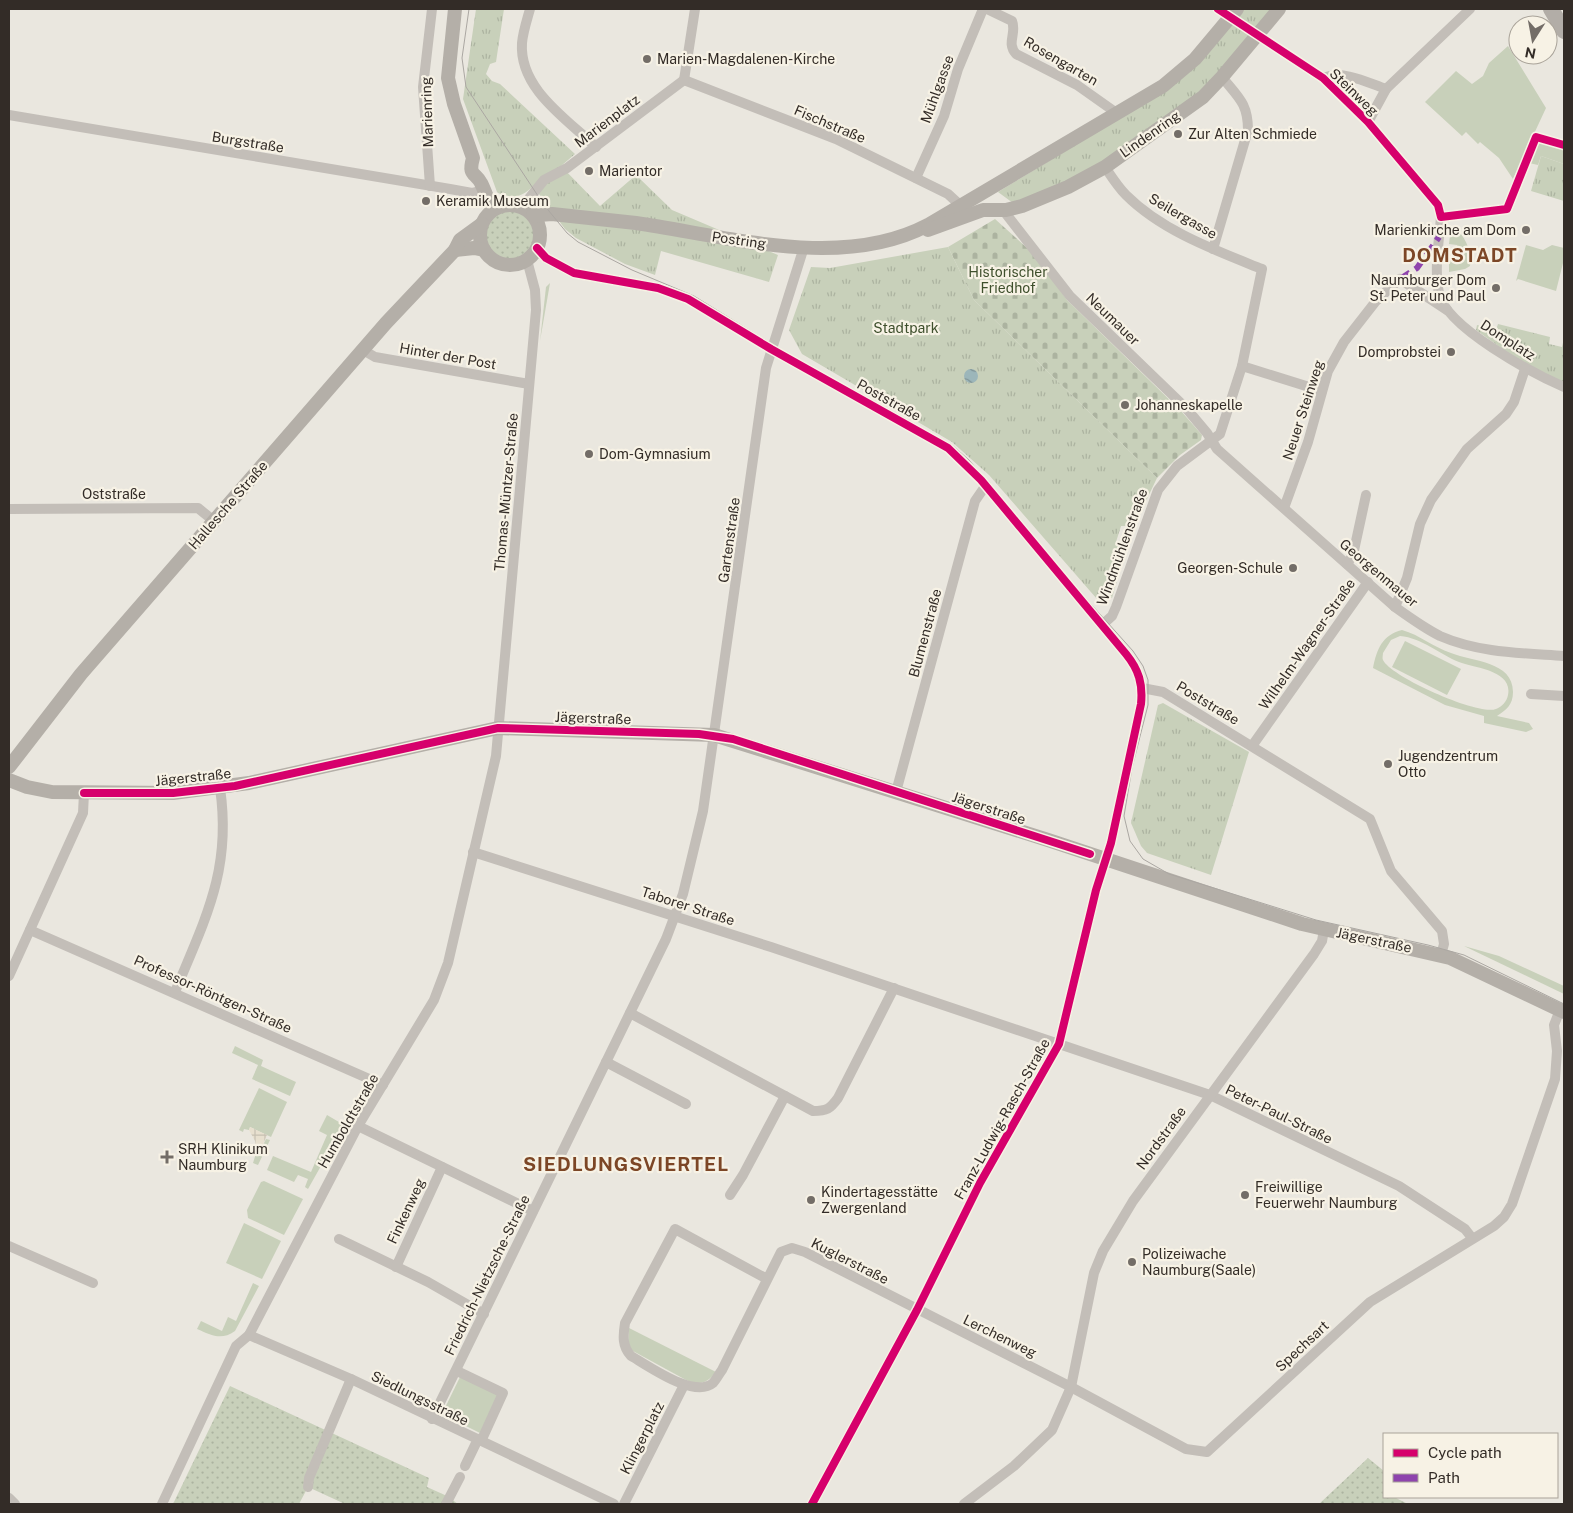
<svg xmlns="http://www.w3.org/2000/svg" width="1573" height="1513" font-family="'Public Sans',sans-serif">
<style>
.grass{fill:#c8d0ba;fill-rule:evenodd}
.cemetery{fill:url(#cemetery-stones)}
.park{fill:url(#park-tufts)}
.garden{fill:url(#garden-dots)}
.plaza{fill:url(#plaza-grid)}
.water{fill:url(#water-waves)}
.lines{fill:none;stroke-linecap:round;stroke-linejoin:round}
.pedestrian{stroke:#c3beb8;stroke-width:8}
.minor{stroke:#c3beb8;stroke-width:10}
.secondary{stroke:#b4afa8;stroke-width:14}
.primary{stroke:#b2ada7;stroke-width:16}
.tram{stroke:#aba7a2;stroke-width:1}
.quiet{stroke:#8e44ad;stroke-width:6;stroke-dasharray:12 6;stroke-linecap:butt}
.cycleway-casing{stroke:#f7f2e5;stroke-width:11}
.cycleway{stroke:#d6006c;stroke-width:8}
.poi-dot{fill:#736d67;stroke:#f7f2e5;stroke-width:2}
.labels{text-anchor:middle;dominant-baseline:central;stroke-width:4.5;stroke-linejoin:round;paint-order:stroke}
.poi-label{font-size:14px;fill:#332c27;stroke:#f7f2e5;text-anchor:start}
.street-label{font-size:14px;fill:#332c27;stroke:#f7f2e5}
.park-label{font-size:14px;fill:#3e4f2c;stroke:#f7f2e5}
.district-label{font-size:19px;font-weight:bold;letter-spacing:1px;fill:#7c4626;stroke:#f7f2e5}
</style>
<defs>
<pattern id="cemetery-stones" width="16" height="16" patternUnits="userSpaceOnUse" patternTransform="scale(1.25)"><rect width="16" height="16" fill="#c8d0ba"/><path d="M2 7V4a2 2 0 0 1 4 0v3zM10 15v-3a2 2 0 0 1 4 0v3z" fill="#acb3a0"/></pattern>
<pattern id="park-tufts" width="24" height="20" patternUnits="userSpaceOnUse" patternTransform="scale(1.25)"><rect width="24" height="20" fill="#c8d0ba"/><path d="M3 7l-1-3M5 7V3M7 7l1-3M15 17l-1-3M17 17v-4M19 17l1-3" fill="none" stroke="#acb3a0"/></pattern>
<pattern id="garden-dots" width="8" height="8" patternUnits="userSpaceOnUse" patternTransform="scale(1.25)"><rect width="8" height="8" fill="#c8d0ba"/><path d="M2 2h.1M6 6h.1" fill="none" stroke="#acb3a0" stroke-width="1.8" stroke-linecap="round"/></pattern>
<pattern id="plaza-grid" width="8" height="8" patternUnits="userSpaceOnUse" patternTransform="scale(1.25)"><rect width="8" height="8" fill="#e8e0cf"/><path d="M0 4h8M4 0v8" fill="none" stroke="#c7c0b2"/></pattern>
<pattern id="water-waves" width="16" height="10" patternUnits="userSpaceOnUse" patternTransform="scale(1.25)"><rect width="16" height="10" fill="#9cb6ba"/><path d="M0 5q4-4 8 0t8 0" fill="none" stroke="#809497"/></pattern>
</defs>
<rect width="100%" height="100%" fill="#eae7df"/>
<g class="grass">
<path d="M1508,46L1546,108L1513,179L1499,158L1480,142L1478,144L1466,132L1462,136L1425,102L1456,71L1472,84L1483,76L1489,63Z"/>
<path d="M1539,141L1564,147V164L1541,156L1538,165L1529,163Z"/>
<path d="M1451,227C1464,231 1473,253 1470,266L1465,269L1449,272V258L1458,257L1460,253L1457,245L1449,244Z"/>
<path d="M1526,245L1543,250L1552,245L1564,248V259L1556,291L1518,279L1516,281Z"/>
<path d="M550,283L540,341L546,287Z"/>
<path d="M1402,630C1420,635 1433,647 1451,653C1473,662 1513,661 1513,692C1513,705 1506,710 1497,716L1529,723L1533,729L1526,732L1484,723V716L1445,705L1373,668C1377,649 1382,635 1402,630ZM1400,636C1422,638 1439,654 1459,662C1474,668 1513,670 1508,695C1507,701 1502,707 1496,709C1479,716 1391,677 1383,660C1382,658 1383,655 1383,653L1391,640Z"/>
<path d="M1405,641L1461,669L1447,695L1392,667Z"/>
<path d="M1464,946L1499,956L1564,986V994Z"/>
<path d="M235,1046L263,1060L261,1066L296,1082L290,1096L252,1079L258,1065L232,1053Z"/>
<path d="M259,1088L287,1102L271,1137L250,1127L249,1130L244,1129L243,1132L239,1130Z"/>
<path d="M327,1115L344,1125L308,1189L305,1187L308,1179L298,1175L294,1182L267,1170L273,1156L311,1172L327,1135L319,1131Z"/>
<path d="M266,1139L270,1140L258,1165L253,1163L257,1150L260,1151Z"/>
<path d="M264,1181L303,1199L284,1235L248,1218L247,1210L261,1182Z"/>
<path d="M244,1223L281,1241L262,1279L226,1263Z"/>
<path d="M253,1283L259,1286L235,1331C221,1341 211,1335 197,1329L201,1321L222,1331L228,1317L236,1321Z"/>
<path d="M629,1328L716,1372C707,1383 700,1386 686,1380L633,1351L628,1346Z"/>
<path d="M461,1375L500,1394L480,1433L442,1414Z"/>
</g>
<path class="cemetery" d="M995,219L1035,255L1067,300L1181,411L1202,435L1201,440L1180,455L1157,478L974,300L948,247Z"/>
<g class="park">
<path d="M476,9H504L496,62L490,64L486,74L492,81L500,84L575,154L561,166L600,206L636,175L672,210L778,255L769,282L661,251L655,275L625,264L576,238L565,229L533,186C523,197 509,201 497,192L463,99Z"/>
<path d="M1242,9H1275L1204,90L1119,151L1071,181L1013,203L998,192L1121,117Z"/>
<path d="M1541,156L1564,164V201L1531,191Z"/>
<path d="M948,247L974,300L1157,478L1134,526H1121L1116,542L1126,549L1112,598L1097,599L989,475L952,442L802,354L789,330L811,267L830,268Z"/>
<path d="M1498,324L1550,337L1549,344L1562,347L1564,338V384L1526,366L1476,330L1477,325L1496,330Z"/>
<path d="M1163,703L1249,752L1211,875L1147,853L1141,846L1131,823L1158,705Z"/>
</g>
<g class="garden">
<circle cx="510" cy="234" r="25"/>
<path d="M230,1386L429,1478L427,1487L447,1496L458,1504H345L308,1487L299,1504H173Z"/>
<path d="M1368,1458L1384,1471V1497H1394L1408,1504H1319Z"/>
</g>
<path class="plaza" d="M250,1127L267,1135L260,1151L257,1150L255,1141L249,1130Z"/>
<circle class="water" cx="971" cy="376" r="7"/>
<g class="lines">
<path class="pedestrian" d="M1218,9L1323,78L1368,122L1438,205L1441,217"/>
<g class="minor">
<path d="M530,9C527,20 523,32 522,43C519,89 567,119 596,147"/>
<path d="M987,9L1012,21C1017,33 1006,43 1016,54L1077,85L1118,114"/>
<path d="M1323,78C1344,70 1366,82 1386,89"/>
<path d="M684,80L836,139L948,194L960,205"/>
<path d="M684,80L695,9"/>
<path d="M9,115L450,189L472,193L483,190"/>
<path d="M1368,122L1386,89L1470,9"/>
<path d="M916,178L944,116L958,69L983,9"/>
<path d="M430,186L423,87L432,9"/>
<path d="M522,207L544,180L567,168L684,80"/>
<path d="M1003,210L1070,296L1186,408L1207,433L1217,449L1395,607C1409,617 1424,628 1440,636C1479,653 1522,653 1564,656"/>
<path d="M1441,217C1439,242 1434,269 1439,293C1445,327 1534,374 1564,387"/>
<path d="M537,248L546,258L574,273L658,288L688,299L771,349L948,448L981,480L1126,654C1139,670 1143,684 1141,704L1111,843L1096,890L1059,1044L980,1183L917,1310L812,1504"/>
<path d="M1213,249L1248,130C1248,103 1238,97 1222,77"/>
<path d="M363,350L375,357L529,384"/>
<path d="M1242,366L1322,391"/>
<path d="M1284,508L1308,442L1328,371L1344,342L1376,301L1400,279L1447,310"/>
<path d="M9,509L198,508L214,521"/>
<path d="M1347,564L1353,555L1366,495"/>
<path d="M1395,607L1407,578L1420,524L1431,500L1467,449L1506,414L1514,402L1525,369"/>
<path d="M1102,625L1112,616L1116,607L1158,490L1177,466L1220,434L1242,366L1262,269C1215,250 1162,231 1126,195C1118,187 1111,176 1105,167"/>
<path d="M1142,688L1163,692L1370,819L1391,871L1442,931L1444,944L1441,955"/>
<path d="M1531,694L1564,696"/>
<path d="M1252,746L1368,582"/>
<path d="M896,792L975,501L986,485"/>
<path d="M473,852L771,947L1210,1095L1399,1186L1465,1229L1472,1238"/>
<path d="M30,930L383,1085"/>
<path d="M9,976L83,813L84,793"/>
<path d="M175,992C205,919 232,870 220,788"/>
<path d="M630,1013L813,1111C827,1111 830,1109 838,1098L894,988"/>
<path d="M606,1062L686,1104"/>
<path d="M358,1126L533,1211"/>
<path d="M730,1195L743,1175L785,1096"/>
<path d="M339,1239L428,1282L484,1314"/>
<path d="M9,1246L93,1283"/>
<path d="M396,1267L442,1167"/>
<path d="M767,1279L675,1229L625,1323C623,1336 622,1346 631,1356C649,1366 694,1399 713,1383C716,1380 719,1374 722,1370L781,1252L792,1248L805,1252L1071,1387L1186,1449L1207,1452L1370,1302L1494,1226L1504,1217L1512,1204L1555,1079L1557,1051L1554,1025L1560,1010"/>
<path d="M249,1335L351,1379L614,1504"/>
<path d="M457,1371L503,1393L483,1437L477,1441L465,1466"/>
<path d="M432,1419L666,939L683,894L703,811L766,368L804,247"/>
<path d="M308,1487L309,1478L351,1379"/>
<path d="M9,1498L15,1504"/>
<path d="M162,1504L236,1346L249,1335L358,1126L434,1000L448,963L496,756L536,310L535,290L527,260"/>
<path d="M446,1504L460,1477"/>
<path d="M624,1504L684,1385"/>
<path d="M964,1504L1014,1466L1052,1430L1071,1387L1094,1273L1103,1251L1133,1201L1314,954L1322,941L1324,930"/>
</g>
<g class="secondary">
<path d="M455,9L448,78L454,104L473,158C468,176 475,172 481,183C485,191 488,201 493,210"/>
<circle cx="510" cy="235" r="30"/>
<path d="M533,215C540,216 546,214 552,214C580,217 608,220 636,223C727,236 841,271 928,225L1163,86L1195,59L1237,9"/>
<path d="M928,230L983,210H1006L1022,206L1068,187L1105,167L1203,97L1222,77L1279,9"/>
<path d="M455,250L474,248L484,250"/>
<path d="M9,767L81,674L386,323L455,250L460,240L482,224"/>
<path d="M9,780L27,787L52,792L173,793L249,783L498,728L714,735L1048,840L1302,924L1450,958L1564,1012"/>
</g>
<path class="primary" d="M1551,9L1564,31"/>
<path class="tram" d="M469,9L462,58L466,87L544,205L567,233L578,242L632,270L694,296L791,356L952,445L969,460L1072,583L1133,651L1143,666L1148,680V705L1132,768L1124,816L1130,841L1143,859L1169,874L1316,920L1428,945L1464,955L1564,1004"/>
<path class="quiet" d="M1400,279L1417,268L1439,237"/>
<g class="cycleway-casing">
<g id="cycleway">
<path d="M1218,9L1323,78L1368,122L1438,205L1441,217L1507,209L1536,137L1564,145"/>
<path d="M537,248L546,258L574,273L658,288L688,299L771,349L948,448L981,480L1126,654C1139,670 1143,684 1141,704L1111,843L1096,890L1059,1044L980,1183L917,1310L812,1504"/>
<path d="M84,793H173L235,786L498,728L699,734L733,739L1090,854"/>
</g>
</g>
<use href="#cycleway" class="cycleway"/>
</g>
<g class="poi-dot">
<circle cx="647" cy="59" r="5"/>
<circle cx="1178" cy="134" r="5"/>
<circle cx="589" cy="171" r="5"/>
<circle cx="426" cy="201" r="5"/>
<circle cx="1526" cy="230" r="5"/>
<circle cx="1496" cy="288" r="5"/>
<circle cx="1451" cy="352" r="5"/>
<circle cx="1125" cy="405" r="5"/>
<circle cx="589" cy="454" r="5"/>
<circle cx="1293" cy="568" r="5"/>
<circle cx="1388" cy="764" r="5"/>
<path d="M164.5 1149.5h5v5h5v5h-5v5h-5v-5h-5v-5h5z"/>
<circle cx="1245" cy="1195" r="5"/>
<circle cx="811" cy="1200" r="5"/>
<circle cx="1132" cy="1262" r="5"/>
</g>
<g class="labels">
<g class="poi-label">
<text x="657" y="59">Marien-Magdalenen-Kirche</text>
<text x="1188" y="134">Zur Alten Schmiede</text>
<text x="599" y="171">Marientor</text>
<text x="436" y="201">Keramik Museum</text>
<text x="1516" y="230" text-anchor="end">Marienkirche am Dom</text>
<text x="1486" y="280" text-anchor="end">Naumburger Dom<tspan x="1486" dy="16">St. Peter und Paul</tspan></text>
<text x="1441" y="352" text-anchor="end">Domprobstei</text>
<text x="1135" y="405">Johanneskapelle</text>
<text x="599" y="454">Dom-Gymnasium</text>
<text x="1283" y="568" text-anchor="end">Georgen-Schule</text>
<text x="1398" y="756">Jugendzentrum<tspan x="1398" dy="16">Otto</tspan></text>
<text x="178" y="1149">SRH Klinikum<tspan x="178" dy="16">Naumburg</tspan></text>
<text x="1255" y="1187">Freiwillige<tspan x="1255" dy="16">Feuerwehr Naumburg</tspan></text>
<text x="821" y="1192">Kindertagesstätte<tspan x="821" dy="16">Zwergenland</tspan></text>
<text x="1142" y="1254">Polizeiwache<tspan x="1142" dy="16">Naumburg(Saale)</tspan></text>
</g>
<g class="street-label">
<text transform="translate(1061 61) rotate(30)">Rosengarten</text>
<text transform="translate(937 89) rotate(-70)">Mühlgasse</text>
<text transform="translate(1354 92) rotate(44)">Steinweg</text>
<text transform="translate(427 112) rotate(-92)">Marienring</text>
<text transform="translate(607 121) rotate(-37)">Marienplatz</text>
<text transform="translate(830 124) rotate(23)">Fischstraße</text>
<text transform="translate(1150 134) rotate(-35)">Lindenring</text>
<text transform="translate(248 142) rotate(9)">Burgstraße</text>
<text transform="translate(1183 216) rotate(30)">Seilergasse</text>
<text transform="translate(739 240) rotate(8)">Postring</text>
<text transform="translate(1113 319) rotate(44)">Neumauer</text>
<text transform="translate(1508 340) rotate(33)">Domplatz</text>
<text transform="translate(448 356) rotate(10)">Hinter der Post</text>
<text transform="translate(889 400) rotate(29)">Poststraße</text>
<text transform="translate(1303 410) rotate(-72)">Neuer Steinweg</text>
<text transform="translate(506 492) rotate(-85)">Thomas-Müntzer-Straße</text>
<text x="114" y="494">Oststraße</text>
<text transform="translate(228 505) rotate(-49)">Hallesche Straße</text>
<text transform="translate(729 540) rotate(-82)">Gartenstraße</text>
<text transform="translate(1122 547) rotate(-70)">Windmühlenstraße</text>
<text transform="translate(1379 573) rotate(40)">Georgenmauer</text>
<text transform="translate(925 633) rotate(-75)">Blumenstraße</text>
<text transform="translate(1307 644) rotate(-55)">Wilhelm-Wagner-Straße</text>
<text transform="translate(1208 703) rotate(31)">Poststraße</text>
<text transform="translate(593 718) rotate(2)">Jägerstraße</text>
<text transform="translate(193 777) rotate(-6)">Jägerstraße</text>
<text transform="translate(989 808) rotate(18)">Jägerstraße</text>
<text transform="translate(688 906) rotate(18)">Taborer Straße</text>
<text transform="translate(1374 940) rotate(12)">Jägerstraße</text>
<text transform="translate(213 994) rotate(24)">Professor-Röntgen-Straße</text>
<text transform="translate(1279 1114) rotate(26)">Peter-Paul-Straße</text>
<text transform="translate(1002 1119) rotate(-61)">Franz-Ludwig-Rasch-Straße</text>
<text transform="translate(348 1121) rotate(-60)">Humboldtstraße</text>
<text transform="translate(1161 1138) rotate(-54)">Nordstraße</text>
<text transform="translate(406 1211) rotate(-65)">Finkenweg</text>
<text transform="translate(850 1261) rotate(27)">Kuglerstraße</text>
<text transform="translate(487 1275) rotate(-64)">Friedrich-Nietzsche-Straße</text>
<text transform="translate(1000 1336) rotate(26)">Lerchenweg</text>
<text transform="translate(1302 1346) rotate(-43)">Spechsart</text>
<text transform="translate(420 1398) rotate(26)">Siedlungsstraße</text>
<text transform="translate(642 1438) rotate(-63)">Klingerplatz</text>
</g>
<g class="park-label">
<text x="1008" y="272">Historischer<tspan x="1008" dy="16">Friedhof</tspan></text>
<text x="906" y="328">Stadtpark</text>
</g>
<g class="district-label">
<text x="1460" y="255">DOMSTADT</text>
<text x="626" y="1164">SIEDLUNGSVIERTEL</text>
</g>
</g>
<rect width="1573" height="1513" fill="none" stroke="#332c27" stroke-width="20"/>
<rect x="1383" y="1433" width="175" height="65" fill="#f7f2e5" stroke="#a9a399"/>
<rect x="1393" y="1449" width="25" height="8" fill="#d6006c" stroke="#a9a399"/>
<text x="1428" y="1458" font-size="15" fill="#332c27">Cycle path</text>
<rect x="1393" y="1474" width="25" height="8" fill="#8e44ad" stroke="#a9a399"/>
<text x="1428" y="1483" font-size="15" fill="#332c27">Path</text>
<g transform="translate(1533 40) rotate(191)"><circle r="24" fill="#f7f2e5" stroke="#a9a399"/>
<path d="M0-4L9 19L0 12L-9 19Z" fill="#736d67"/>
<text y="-8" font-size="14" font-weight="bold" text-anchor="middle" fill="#332c27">N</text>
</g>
</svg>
